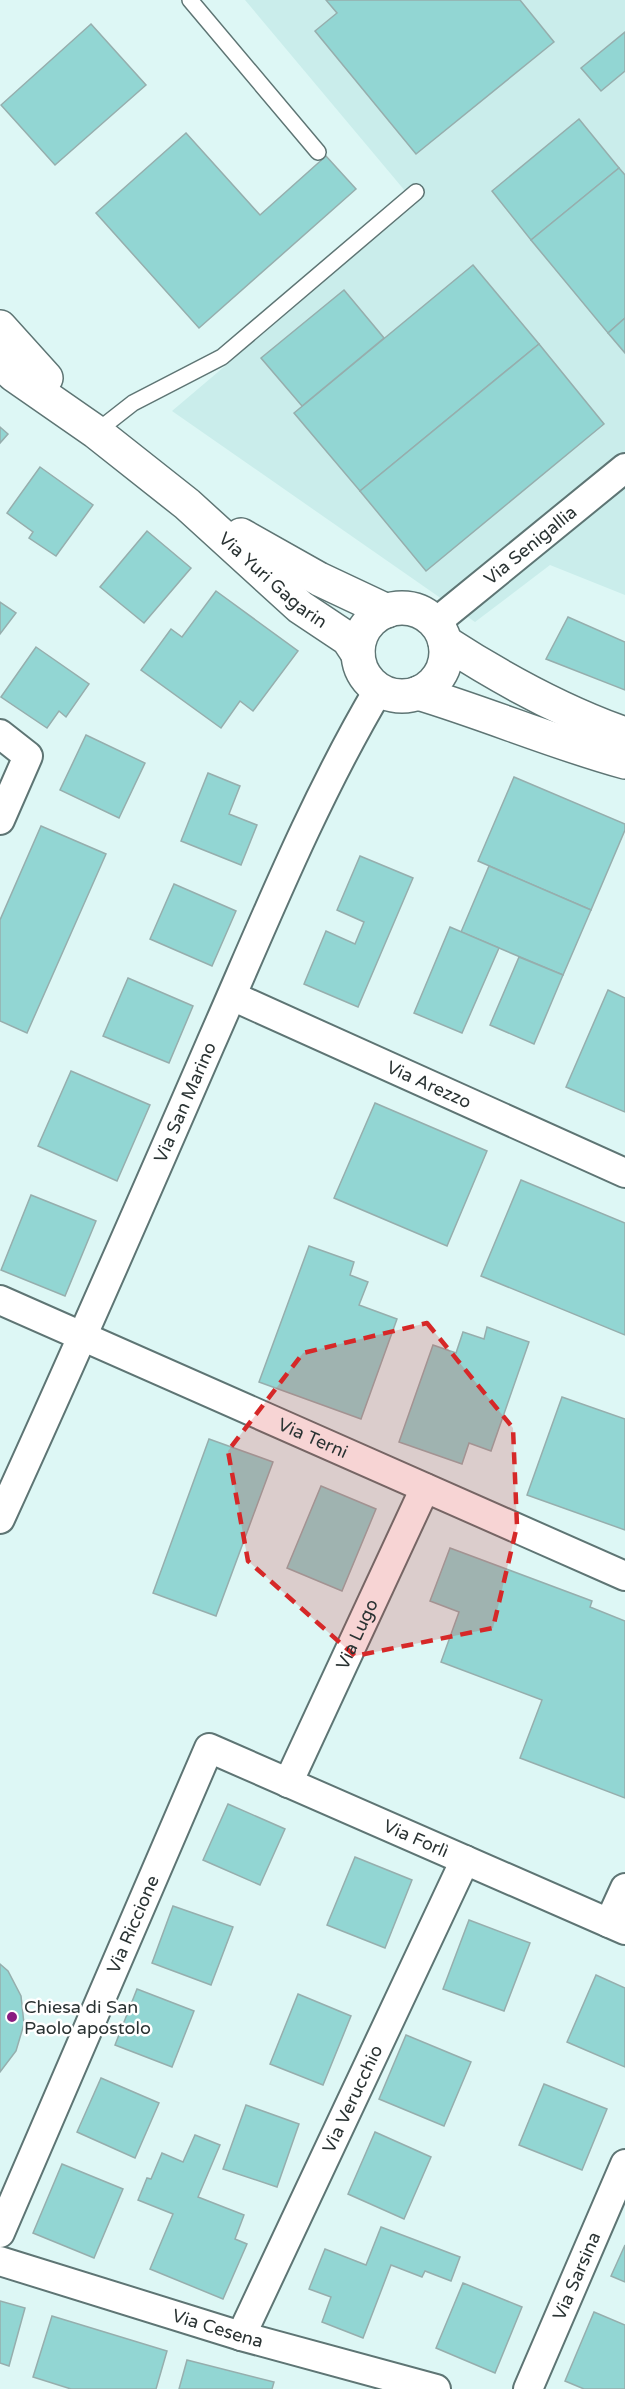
<svg xmlns="http://www.w3.org/2000/svg" width="625" height="2389" font-family="'Varela Round',sans-serif">
<style>
.built{fill:#caedeb}
.building{fill:#92d6d3;stroke:#96aead;stroke-width:1.5}
.lines{fill:none;stroke-linecap:round;stroke-linejoin:round}
.service-casing{stroke:#5e7574;stroke-width:18}
.minor-casing{stroke:#5e7574;stroke-width:32}
.secondary-casing{stroke:#5e7574;stroke-width:36}
.service{stroke:#fff;stroke-width:15}
.minor{stroke:#fff;stroke-width:28}
.secondary{stroke:#fff;stroke-width:33}
.marked{fill:#d62828;fill-opacity:0.2;stroke:#d62828;stroke-width:4.5;stroke-dasharray:12 8;stroke-linejoin:round}
.poi-dot{fill:#891c81;stroke:#fff;stroke-width:2}
.labels{text-anchor:middle;dominant-baseline:central;stroke-width:5;stroke-linejoin:round;paint-order:stroke}
.street-label{font-size:18px;fill:#2a3333;stroke:#fff}
.poi-label{font-size:18px;fill:#2a3333;stroke:#fff;text-anchor:start}
</style>
<rect width="100%" height="100%" fill="#ddf7f5"/>
<path class="built" d="M245,0H625V595L550,565L475,622L172,411L416,204Z"/>
<g class="building">
<path d="M326,0H520L554,42L416,154L315,31L337,13Z"/>
<path d="M91,24L146,85L55,165L1,105Z"/>
<path d="M625,32V71L601,91L581,68Z"/>
<path d="M579,119L619,168L531,240L492,191Z"/>
<path d="M186,133L260,215L326,156L356,189L199,328L96,213Z"/>
<path d="M619,168L625,175V318L608,333L531,240Z"/>
<path d="M473,265L539,344L360,491L294,413Z"/>
<path d="M344,290L384,338L302,406L261,358Z"/>
<path d="M625,318V353L608,333Z"/>
<path d="M539,344L604,424L426,571L360,491Z"/>
<path d="M0,427L8,434L0,443Z"/>
<path d="M40,467L93,505L56,556L29,538L33,532L7,513Z"/>
<path d="M147,531L191,568L144,623L100,587Z"/>
<path d="M216,591L298,651L253,711L240,701L221,728L141,670L171,629L182,637Z"/>
<path d="M0,602L16,613L0,634Z"/>
<path d="M568,617L625,642V690L546,659Z"/>
<path d="M36,647L89,684L66,717L59,711L47,728L1,697Z"/>
<path d="M86,735L145,763L119,818L60,790Z"/>
<path d="M208,773L240,786L229,814L257,825L241,865L181,841Z"/>
<path d="M514,777L625,824V830L591,910L478,861Z"/>
<path d="M41,826L106,854L27,1033L0,1021V920Z"/>
<path d="M360,856L413,878L358,1007L304,984L326,931L355,944L364,922L337,910Z"/>
<path d="M489,866L591,910L563,975L461,932Z"/>
<path d="M174,884L236,911L212,966L150,939Z"/>
<path d="M450,927L499,948L462,1033L414,1013Z"/>
<path d="M519,957L563,975L534,1044L490,1025Z"/>
<path d="M128,978L193,1006L169,1063L103,1036Z"/>
<path d="M608,990L625,998V1112L566,1087Z"/>
<path d="M71,1071L150,1105L117,1181L38,1146Z"/>
<path d="M375,1103L487,1151L447,1246L334,1198Z"/>
<path d="M521,1180L625,1223V1335L481,1276Z"/>
<path d="M31,1195L96,1221L65,1296L1,1270Z"/>
<path d="M309,1246L354,1262L350,1275L368,1282L359,1305L397,1319L361,1419L259,1382Z"/>
<path d="M487,1327L529,1342L491,1451L469,1443L462,1464L399,1442L433,1345L456,1353L463,1332L484,1339Z"/>
<path d="M562,1397L625,1419V1530L527,1495Z"/>
<path d="M209,1439L273,1462L216,1616L153,1593Z"/>
<path d="M321,1486L376,1509L342,1591L287,1568Z"/>
<path d="M450,1548L592,1601L590,1607L625,1621V1798L520,1758L542,1700L441,1662L459,1612L430,1601Z"/>
<path d="M228,1804L285,1829L260,1885L203,1860Z"/>
<path d="M355,1857L412,1880L385,1948L327,1925Z"/>
<path d="M173,1906L233,1927L211,1985L152,1963Z"/>
<path d="M469,1920L530,1943L504,2011L443,1989Z"/>
<path d="M0,1964L8,1971L21,1996L24,2024L16,2051L0,2072Z"/>
<path d="M596,1975L625,1988V2067L567,2042Z"/>
<path d="M137,1989L194,2011L172,2067L115,2045Z"/>
<path d="M298,1994L351,2016L323,2085L270,2064Z"/>
<path d="M406,2035L471,2062L444,2126L379,2099Z"/>
<path d="M101,2078L159,2103L135,2158L77,2132Z"/>
<path d="M544,2084L607,2109L582,2170L519,2145Z"/>
<path d="M246,2105L299,2124L277,2187L223,2169Z"/>
<path d="M375,2132L431,2157L404,2219L348,2194Z"/>
<path d="M195,2135L220,2145L198,2197L244,2215L235,2239L247,2244L223,2299L150,2269L173,2214L138,2200L147,2178L151,2179L162,2153L183,2162Z"/>
<path d="M62,2164L123,2189L94,2258L33,2233Z"/>
<path d="M381,2227L460,2257L451,2281L425,2271L422,2277L391,2265L363,2338L322,2322L331,2297L309,2289L325,2249L366,2265Z"/>
<path d="M625,2245V2282L611,2276Z"/>
<path d="M463,2283L522,2307L495,2373L436,2348Z"/>
<path d="M0,2301L25,2308L9,2366L0,2363Z"/>
<path d="M594,2312L625,2325V2389H584L565,2381Z"/>
<path d="M52,2316L167,2351L156,2389H71L33,2377Z"/>
<path d="M187,2360L274,2382L272,2389H179Z"/>
</g>
<g class="lines">
<g class="service-casing">
<g id="service">
<path d="M190,0L318,152"/>
<path d="M96,432L133,403L222,357L416,192"/>
</g>
</g>
<g class="minor-casing">
<g id="minor">
<path id="s1" d="M435,623L625,468"/>
<path d="M0,734L28,756L0,820"/>
<path id="s2" d="M232,996L625,1173"/>
<path id="s3" d="M0,1300L625,1576"/>
<path id="s4" d="M0,1519C72,1362 141,1204 210,1045C263,925 312,802 379,689"/>
<path id="s5" d="M288,1783L425,1488"/>
<path d="M609,1923L625,1888"/>
<path id="s6" d="M0,2233L209,1748L625,1930"/>
<path id="s7" d="M0,2261L241,2336L436,2389"/>
<path id="s8" d="M241,2336L465,1860"/>
<path id="s9" d="M528,2389L625,2164"/>
</g>
</g>
<g class="secondary-casing">
<g id="secondary">
<path d="M0,327L46,378"/>
<path id="s10" d="M0,362L14,375L96,432L187,504L300,607L348,639L358,654"/>
<path d="M241,535L319,579L387,611"/>
<circle cx="402" cy="652" r="44"/>
<path d="M445,642C502,679 560,711 625,734"/>
<path d="M418,693C488,714 555,743 625,762"/>
</g>
</g>
<use href="#service" class="service"/>
<use href="#minor" class="minor"/>
<use href="#secondary" class="secondary"/>
</g>
<path class="marked" d="M427,1323L513,1428L517,1526L493,1628L355,1656L248,1561L228,1451L303,1353Z"/>
<circle class="poi-dot" cx="12" cy="2017" r="6"/>
<g class="labels">
<g class="street-label">
<text stroke="none"><textPath href="#s1" startOffset="123">Via Senigallia</textPath></text>
<text stroke="none"><textPath href="#s10" startOffset="350">Via Yuri Gagarin</textPath></text>
<text stroke="none"><textPath href="#s2" startOffset="216">Via Arezzo</textPath></text>
<text stroke="none"><textPath href="#s4" startOffset="456">Via San Marino</textPath></text>
<text stroke="none"><textPath href="#s3" startOffset="342">Via Terni</textPath></text>
<text stroke="none"><textPath href="#s5" startOffset="164">Via Lugo</textPath></text>
<text stroke="none"><textPath href="#s6" startOffset="754">Via Forlì</textPath></text>
<text stroke="none"><textPath href="#s6" startOffset="336">Via Riccione</textPath></text>
<text stroke="none"><textPath href="#s8" startOffset="262">Via Verucchio</textPath></text>
<text stroke="none"><textPath href="#s9" startOffset="123">Via Sarsina</textPath></text>
<text stroke="none"><textPath href="#s7" startOffset="228">Via Cesena</textPath></text>
</g>
<g class="poi-label">
<text x="24" y="2007">Chiesa di San<tspan x="24" dy="21">Paolo apostolo</tspan></text>
</g>
</g>
</svg>
